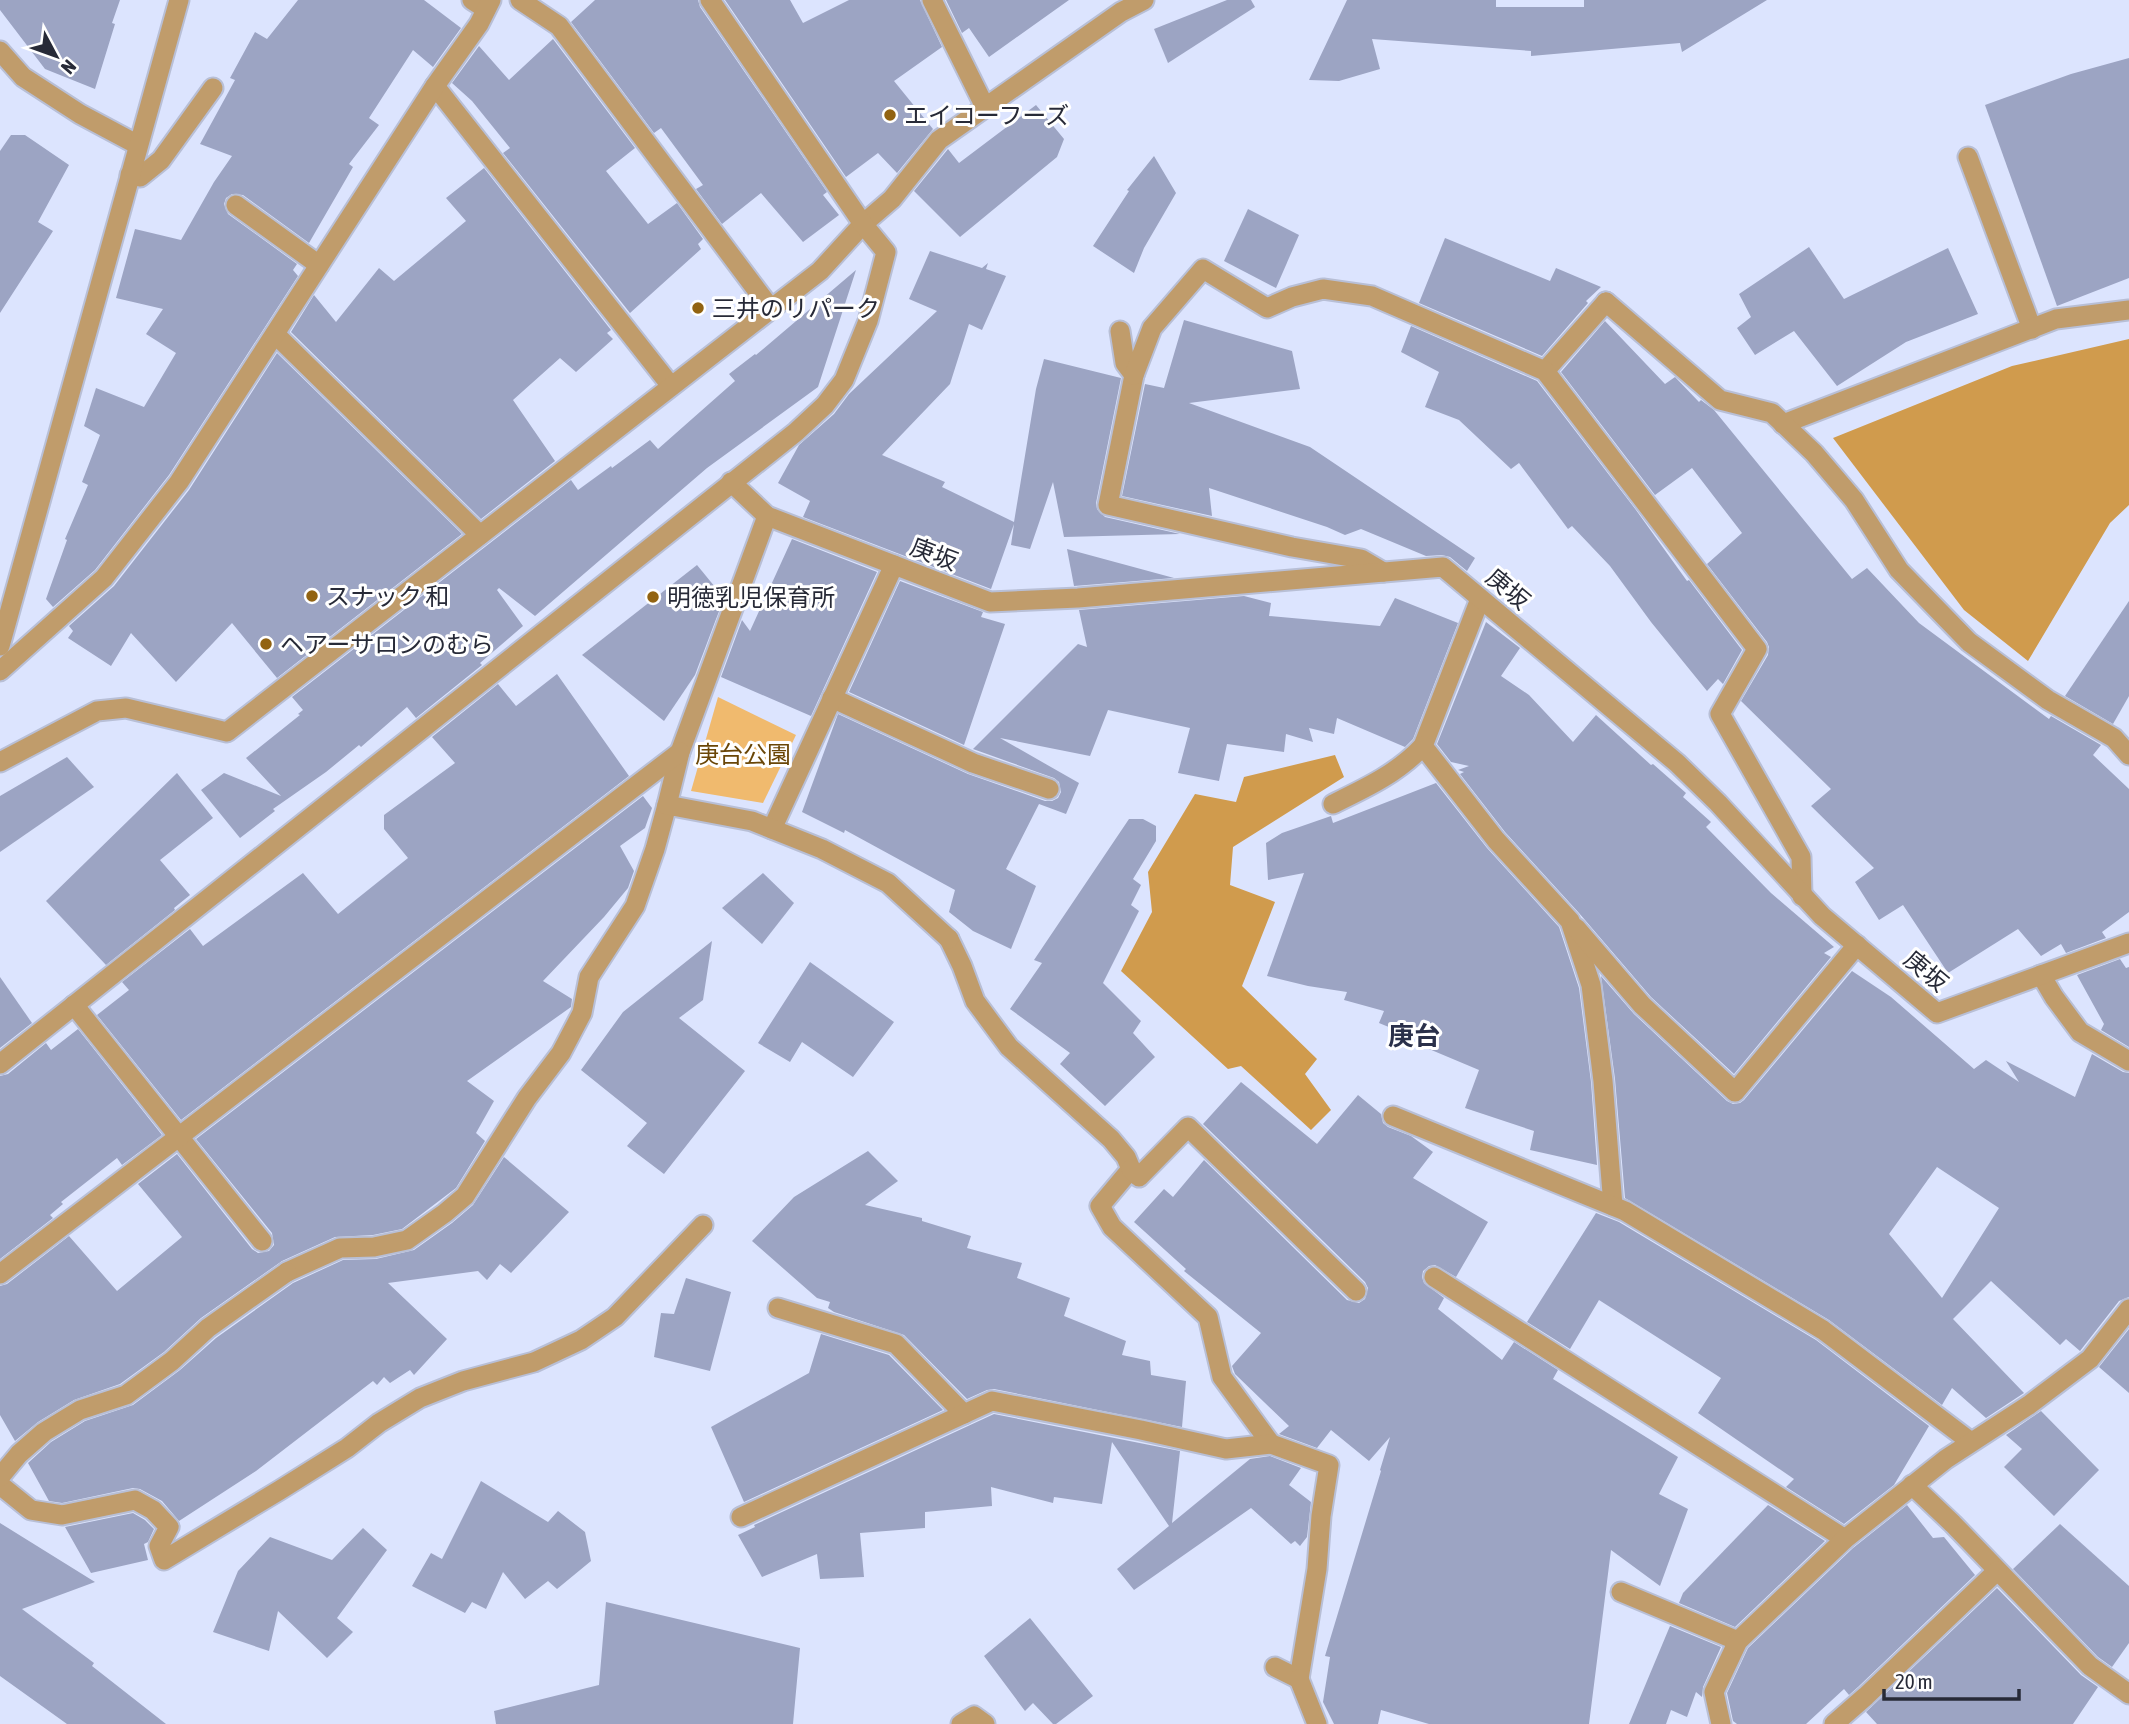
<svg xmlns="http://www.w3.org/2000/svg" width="2129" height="1724" font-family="'Asap Condensed','Noto Sans JP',sans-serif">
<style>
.green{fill:#f0ba6e}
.forest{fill:#d09b4d}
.building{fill:#9ca4c3;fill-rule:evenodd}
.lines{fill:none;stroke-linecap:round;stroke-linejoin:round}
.service-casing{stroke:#b8bfd6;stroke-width:23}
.minor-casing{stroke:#b8bfd6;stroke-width:23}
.service{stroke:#c09c6b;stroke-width:19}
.minor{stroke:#c09c6b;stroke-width:19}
.poi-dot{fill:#926311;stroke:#fff;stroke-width:2.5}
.labels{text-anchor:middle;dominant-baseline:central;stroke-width:6;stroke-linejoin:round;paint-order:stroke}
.poi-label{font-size:24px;fill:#272a37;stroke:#fff;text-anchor:start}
.street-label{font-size:24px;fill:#272a37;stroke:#fff}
.park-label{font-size:24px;fill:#6a4607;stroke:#fff}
.neighbourhood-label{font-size:26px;font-weight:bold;fill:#2a304a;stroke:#fff}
</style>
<rect width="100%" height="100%" fill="#dce4fe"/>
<path class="green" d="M718,697L796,735L763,803L691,791Z"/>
<g class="forest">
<path d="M2129,339V505L2110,523L2028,661L1964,610L1833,438L2012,366Z"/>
<path d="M1335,755L1344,777L1233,847L1230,885L1275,902L1242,986L1317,1059L1305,1074L1331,1110L1311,1130L1241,1066L1228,1069L1121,971L1152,912L1148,872L1195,794L1236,802L1244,777Z"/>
</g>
<g class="building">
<path d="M0,0H120L112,23L115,24L95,89L45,69L0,10Z"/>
<path d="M298,0H424L461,28L433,67L413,50L369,118L379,125L349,164L353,167L309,243L243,195L232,194L226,198L224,204L228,214L297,264L293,270L298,276L169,475L95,570L53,607L46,599L67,540L65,539L88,485L82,482L100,435L84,426L96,388L144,407L176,353L146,334L163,309L116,298L135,229L181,240L214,182L232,156L200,144L235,80L230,78L255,32L267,39Z"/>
<path d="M595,0H698L700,7L827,192L823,195L839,215L803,242L761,193L722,224L696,189L703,185L661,128L654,133L571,22Z"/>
<path d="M725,0H790L803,23L849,0H920L942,47L894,81L933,129L897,173L878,153L846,177Z"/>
<path d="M946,0H1069L989,57L969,28L962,33Z"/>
<path d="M1227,0H1251L1255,7L1168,63L1154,29Z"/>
<path d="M1347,0H1496V7H1584V0H1767L1682,52L1680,43L1531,56V51L1372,39L1380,69L1339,81L1309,80Z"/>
<path d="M553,39L635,148L606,171L648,224L677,203L703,239L698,244L701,249L630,313L503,153L510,148L472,101L452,83L479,46L509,80Z"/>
<path d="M2129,58V278L2057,306L1985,105L2071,74Z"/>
<path d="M1036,105L1064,139L1057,157L960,237L914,191L948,149L959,163Z"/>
<path d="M11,135H25L69,165L38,222L53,231L0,313V151Z"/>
<path d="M1154,156L1176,193L1144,248L1134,273L1093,246L1129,191L1127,190Z"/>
<path d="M484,168L611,330L607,333L613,339L576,372L560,358L513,400L555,461L481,519L291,332L314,295L336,322L379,268L394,281L466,221L446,198Z"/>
<path d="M1248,209L1299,235L1276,288L1224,261Z"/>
<path d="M1445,238L1550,281L1556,268L1601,287L1586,301L1588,303L1542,356L1419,303Z"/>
<path d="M1809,247L1844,299L1948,248L1978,314L1906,342L1837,386L1794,331L1755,355L1737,328L1751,317L1739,294Z"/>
<path d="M930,251L982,268L988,263L986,269L1006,276L982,330L969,324L950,384L882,455L945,482L942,487L1014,522L1036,389L1044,359L1121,378L1096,503L1097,509L1105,517L1180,534L1064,537L1053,482L1030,549L1011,545L1014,524L991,589L803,517L810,501L778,483L799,445L834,414L849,394L937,311L909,299Z"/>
<path d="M856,270L818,387L707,468L535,616L499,588L497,590L523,626L480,663L482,665L416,718L407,707L361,747L359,745L326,772L273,809L275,811L240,838L201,790L224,773L281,796L246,758L300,715L298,714L303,710L292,697L571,480L578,490L611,466L612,468L650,440L658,449L735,381L729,374L755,354L756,355Z"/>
<path d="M1184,320L1292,351L1300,389L1189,403L1310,447L1475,558L1467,571L1450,557L1442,555L1426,556L1361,529L1345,535L1327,527L1209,488L1212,516L1122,496L1145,384L1164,388Z"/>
<path d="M1605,321L1665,384L1675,377L1699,402L1701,400L1714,410L1852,579L1867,568L1919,623L2049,719L2051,716L2101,745L2093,755L2129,789V912L2102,932L2106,938L2066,953L2061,944L2041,956L2018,929L1948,973L1903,905L1879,920L1855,882L1874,868L1811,806L1831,789L1741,701L1768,655L1769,647L1767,642L1707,564L1742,533L1692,468L1655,495L1561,372Z"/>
<path d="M1411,326L1537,381L1636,510L1687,581L1689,580L1742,650L1723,684L1718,679L1707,691L1651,622L1610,566L1572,526L1568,529L1519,463L1511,469L1459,420L1425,407L1439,372L1401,352Z"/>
<path d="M277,353L462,534L277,678L232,623L176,682L131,633L111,666L68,638L73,631L69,626L114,586L189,490Z"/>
<path d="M792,539L877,572L811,716L721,677L742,620L750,631Z"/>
<path d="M1067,549L1174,578L1074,586Z"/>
<path d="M697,565L724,598L695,675L664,721L582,655Z"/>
<path d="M900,581L983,612L981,617L1005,624L964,745L849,692Z"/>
<path d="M1244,596L1271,603L1269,616L1380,626L1395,598L1458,623L1413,739L1405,747L1337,718L1334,734L1309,728L1313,742L1286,734L1284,752L1227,744L1219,781L1178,773L1190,728L1108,710L1090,756L1000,738L1079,783L1066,814L1039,804L1006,869L1036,886L1011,949L973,931L949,912L955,890L845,830L844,833L802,812L838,714L968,774L1045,801H1052L1058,798L1061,792L1059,782L1054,778L973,749L1078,644L1087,647L1079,610Z"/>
<path d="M2129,601V696L2113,724L2065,696Z"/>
<path d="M1486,622L1520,648L1501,676L1529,695L1573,742L1596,715L1651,765L1653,764L1686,793L1683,797L1711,822L1706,827L1771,893L1834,947L1824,953L1831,957L1734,1074L1651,997L1579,913L1505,832L1460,774L1464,772L1458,770L1469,766L1451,762L1437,744Z"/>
<path d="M557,674L629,776L181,1120L97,1015L129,990L122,982L190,929L203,946L303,873L338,914L408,858L384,829V815L455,763L432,737L498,684L516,706Z"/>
<path d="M67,757L94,787L0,852V796Z"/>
<path d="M177,773L213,818L160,860L190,895L174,908L175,910L106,965L46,901Z"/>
<path d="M1436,783L1487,848L1559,927L1579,988L1591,1082L1597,1165L1530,1150L1534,1131L1465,1108L1479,1070L1429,1049L1430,1044L1379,1023L1384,1011L1344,1000L1347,992L1308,986L1267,976L1304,873L1268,880L1266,843L1282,833L1331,816L1333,823Z"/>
<path d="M643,796L652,808L645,828L620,846L634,871L628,888L604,917L543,981L572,999L571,1007L467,1081L494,1101L476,1133L485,1141L456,1188L402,1229L373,1235L335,1237L282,1261L201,1318L164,1352L120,1384L74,1400L38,1422L15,1441L0,1415V1286L7,1284L69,1236L117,1291L182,1237L138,1184L177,1154L252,1249L258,1253L269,1251L274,1245L272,1233L196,1139Z"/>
<path d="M1129,819H1143L1156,826V841L1133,879L1141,885L1131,905L1139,911L1103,983L1141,1021L1133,1033L1155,1057L1105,1106L1060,1064L1070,1053L1010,1009L1042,963L1034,960Z"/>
<path d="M763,873L794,903L762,944L722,908Z"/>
<path d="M712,941L703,1000L679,1018L745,1071L664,1174L627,1146L647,1123L581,1070L623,1012Z"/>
<path d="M2120,959L2126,968L2129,967V1047L2101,1030L2104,1024L2077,975Z"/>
<path d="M810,962L894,1022L853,1077L802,1042L790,1062L758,1043Z"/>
<path d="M1852,971L1891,997L1974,1069L1986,1060L2019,1082L2006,1061L2075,1097L2092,1054L2123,1072L2129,1073V1297L2119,1301L2080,1351L2066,1339L2060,1345L1991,1281L1953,1319L2024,1393L1986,1418L1952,1388L1942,1405L1829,1320L1625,1198L1615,1079L1601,976L1634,1014L1727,1101L1733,1104L1740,1103L1744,1100ZM1937,1167L1999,1208L1942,1298L1889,1234Z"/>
<path d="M0,977L32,1023L0,1048Z"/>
<path d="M78,1029L162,1135L122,1165L117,1158L61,1202L63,1204L50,1215L53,1218L0,1259V1076L8,1074L46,1043L51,1050Z"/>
<path d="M1241,1082L1317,1144L1358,1095L1381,1114L1383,1123L1388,1127L1411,1136L1433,1152L1413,1178L1488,1222L1456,1277L1435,1265L1429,1266L1423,1271L1422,1277L1424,1283L1444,1298L1438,1309L1502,1360L1514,1342L1558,1370L1553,1379L1678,1457L1659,1494L1688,1509L1660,1586L1611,1550L1589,1724H1429L1381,1710L1378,1724H1334L1323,1702L1330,1657L1325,1656L1381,1471L1380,1470L1390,1437L1369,1461L1331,1430L1317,1448L1279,1434L1289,1426L1235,1374L1232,1366L1261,1333L1184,1271L1186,1269L1134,1222L1164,1189L1173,1197L1204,1160L1347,1300L1359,1303L1365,1299L1368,1288L1365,1282L1203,1124Z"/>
<path d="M868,1151L898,1181L865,1205L922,1218V1221L971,1236L967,1248L1022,1263L1017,1278L1070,1298L1064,1316L1126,1341L1122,1355L1150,1361L1151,1375L1186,1381L1182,1427L994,1389L987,1390L967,1399L904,1335L834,1312L828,1308L830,1302L817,1298L752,1241L794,1197Z"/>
<path d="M504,1157L569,1212L511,1273L500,1264L487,1280L478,1271L388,1283L447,1339L414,1375L410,1370L390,1383L384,1377L377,1385L373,1381L256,1471L179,1521L162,1501L140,1489L133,1488L62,1503L49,1501L28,1463L51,1442L85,1421L133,1405L180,1370L216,1338L293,1283L343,1260L376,1259L414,1250L452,1223L473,1205Z"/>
<path d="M1596,1213L1619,1222L1816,1340L1929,1426L1894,1485L1844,1524L1786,1487L1794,1479L1698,1413L1721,1378L1599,1300L1570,1349L1527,1322Z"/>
<path d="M686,1278L731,1292L710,1371L654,1357L661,1313L674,1314Z"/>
<path d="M2129,1329V1393L2099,1367Z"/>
<path d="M821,1334L889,1355L943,1410L744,1502L711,1427L809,1373Z"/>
<path d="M2041,1411L2099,1470L2054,1516L2004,1467L2022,1449L2006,1435Z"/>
<path d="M994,1414L1180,1451L1172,1523L1250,1459L1270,1456L1301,1468L1289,1485L1311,1502L1307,1537L1300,1546L1295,1541L1291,1544L1251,1508L1134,1590L1117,1569L1169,1526L1112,1442L1102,1504L1054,1497L1053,1503L991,1487L992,1506L925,1512V1528L860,1533L864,1577L820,1579L817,1554L762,1577L738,1535L755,1527L754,1525Z"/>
<path d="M481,1481L548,1522L558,1511L585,1532L591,1561L557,1589L548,1581L525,1599L503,1572L486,1609L472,1602L465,1613L412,1586L431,1553L442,1559Z"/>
<path d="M1768,1505L1825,1541L1735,1627L1679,1603L1683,1593Z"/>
<path d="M1907,1505L1933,1538L1944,1537L1975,1575L1858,1687L1849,1695L1844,1689L1806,1724H1737L1733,1721L1727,1693L1748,1648L1853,1548Z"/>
<path d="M133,1513L145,1520L154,1529L148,1542L144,1544L148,1560L91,1573L65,1527Z"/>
<path d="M0,1523L95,1582L22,1609L94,1663L92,1666L166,1724H67L0,1676Z"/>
<path d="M2060,1524L2129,1586V1643L2112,1667L2098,1657L2013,1569Z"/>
<path d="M363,1528L387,1550L337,1618L353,1632L327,1658L278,1611L269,1651L213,1632L238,1571L270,1537L332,1560Z"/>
<path d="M1997,1588L2081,1675L2098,1687L2073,1724H1877L1866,1712Z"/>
<path d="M606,1602L800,1648L793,1724H496L494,1711L599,1685Z"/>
<path d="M1030,1618L1093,1696L1056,1724H1053L1033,1703L1025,1711L984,1656Z"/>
<path d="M1670,1626L1721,1647L1703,1687L1702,1697L1696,1692L1687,1717L1671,1710L1666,1724H1629Z"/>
</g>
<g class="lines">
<g class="service-casing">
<g id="service">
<path d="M472,0L486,9"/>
<path d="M520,0L559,26L771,309"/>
<path d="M0,51L23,77L80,114L138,145"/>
<path d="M1968,157L2032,329"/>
<path d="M130,175L140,177L161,160L213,88"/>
<path d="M236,205L319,265"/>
<path d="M1120,331L1125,363L1134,375L1108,505L1292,547L1361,559L1383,572"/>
<path d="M275,334L480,535"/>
<path d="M1545,371L1606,302"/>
<path d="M1134,375L1152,328L1203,269L1267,308L1292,297L1323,289L1372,296L1545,371L1757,649L1720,714L1801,857L1802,896"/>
<path d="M1783,424L2056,319L2129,310"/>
<path d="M1480,599L1423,746L1496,840L1570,921L1591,985L1603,1081L1613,1206"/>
<path d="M832,698L973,763L1049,789"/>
<path d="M1333,804C1366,788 1398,773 1423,746"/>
<path d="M772,829L894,565"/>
<path d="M1576,928L1642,1005L1735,1092L1857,945"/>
<path d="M949,939L962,966L975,1001L1009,1047L1111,1139L1126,1157L1131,1169L1100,1206L1112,1227L1208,1317L1222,1377L1271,1444"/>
<path d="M2041,975L2054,997L2080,1032L2129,1061"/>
<path d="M1131,1169L1139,1177L1188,1127L1356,1291"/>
<path d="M287,1272L340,1248L374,1247L407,1240L445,1213L465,1196L527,1098L561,1053L582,1013L589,977L635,906L655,849L667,805"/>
<path d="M778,1308L896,1344L964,1414"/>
<path d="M0,1485L31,1510L62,1515L135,1500L153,1510L169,1527L159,1546L164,1560L280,1490L347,1448L379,1423L420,1398L463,1381L534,1362L581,1340L615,1317L703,1225"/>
<path d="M1912,1485L1953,1524L2090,1666L2129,1694"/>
<path d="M741,1517L992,1401L1141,1430L1226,1449L1271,1444L1329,1465L1321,1516L1317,1569L1299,1679L1275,1667"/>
<path d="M1621,1592L1738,1641"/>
<path d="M961,1724L974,1716L985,1724"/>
<path d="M1834,1724L1866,1696L1997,1571"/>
</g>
</g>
<g class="minor-casing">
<g id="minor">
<path d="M932,0L985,107"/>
<path d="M435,86L671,386"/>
<path d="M1606,302L1720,400L1772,413L1814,453L1854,500L1899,570L1969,642L2048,700L2114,738L2129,755"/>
<path d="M731,482L767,516L990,602L1078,598L1443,567L1677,763L1718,803L1822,916L1937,1013L2129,943"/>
<path d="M767,516L680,752L667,805L752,821L822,849L888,883L949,939"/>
<path d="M0,646L179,0"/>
<path d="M0,671L104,578L179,482L435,86L479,24L491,0"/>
<path d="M0,762L97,711L126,708L227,732L820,271L863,224L892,199L939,140L1121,12L1144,0"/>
<path d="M74,1005L262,1241"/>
<path d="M0,1064L796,432L825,405L844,380L868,321L886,252L863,224L710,0"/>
<path d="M1393,1116L1625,1211L1823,1330L1971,1442"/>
<path d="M0,1274L680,752"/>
<path d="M1434,1277L1845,1539"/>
<path d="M0,1477L19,1454L44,1432L80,1410L126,1395L172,1361L208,1328L287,1272"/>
<path d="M1299,1679L1317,1724"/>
<path d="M1721,1724L1714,1692L1738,1641L1845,1539L1946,1459L2029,1405L2090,1359L2129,1309"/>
</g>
</g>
<use href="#service" class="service"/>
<use href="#minor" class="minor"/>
</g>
<g class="poi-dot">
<circle cx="890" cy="115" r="7"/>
<circle cx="698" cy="308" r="7"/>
<circle cx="312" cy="596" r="7"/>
<circle cx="653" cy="597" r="7"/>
<circle cx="266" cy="644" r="7"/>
</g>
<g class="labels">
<g class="poi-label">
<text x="904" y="115">エイコーフーズ</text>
<text x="712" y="308">三井のリパーク</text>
<text x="326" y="596">スナック 和</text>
<text x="667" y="597">明徳乳児保育所</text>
<text x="280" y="644">ヘアーサロンのむら</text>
</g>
<g class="street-label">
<text transform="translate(934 554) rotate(21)">庚坂</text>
<text transform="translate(1508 589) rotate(40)">庚坂</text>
<text transform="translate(1926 971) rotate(40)">庚坂</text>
</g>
<g class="park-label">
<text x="743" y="754">庚台公園</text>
</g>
<g class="neighbourhood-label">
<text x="1414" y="1036">庚台</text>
</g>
</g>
<g transform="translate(56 56) rotate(131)" stroke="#ffffff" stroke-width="5" paint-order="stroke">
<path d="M0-5L12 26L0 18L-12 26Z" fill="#272a37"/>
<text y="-10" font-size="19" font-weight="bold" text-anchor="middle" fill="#272a37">N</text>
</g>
<path d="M1884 1689v10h135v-10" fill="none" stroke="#272a37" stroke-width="3.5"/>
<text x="1895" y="1689" font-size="21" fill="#272a37" stroke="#ffffff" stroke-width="5" paint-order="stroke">20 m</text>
</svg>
